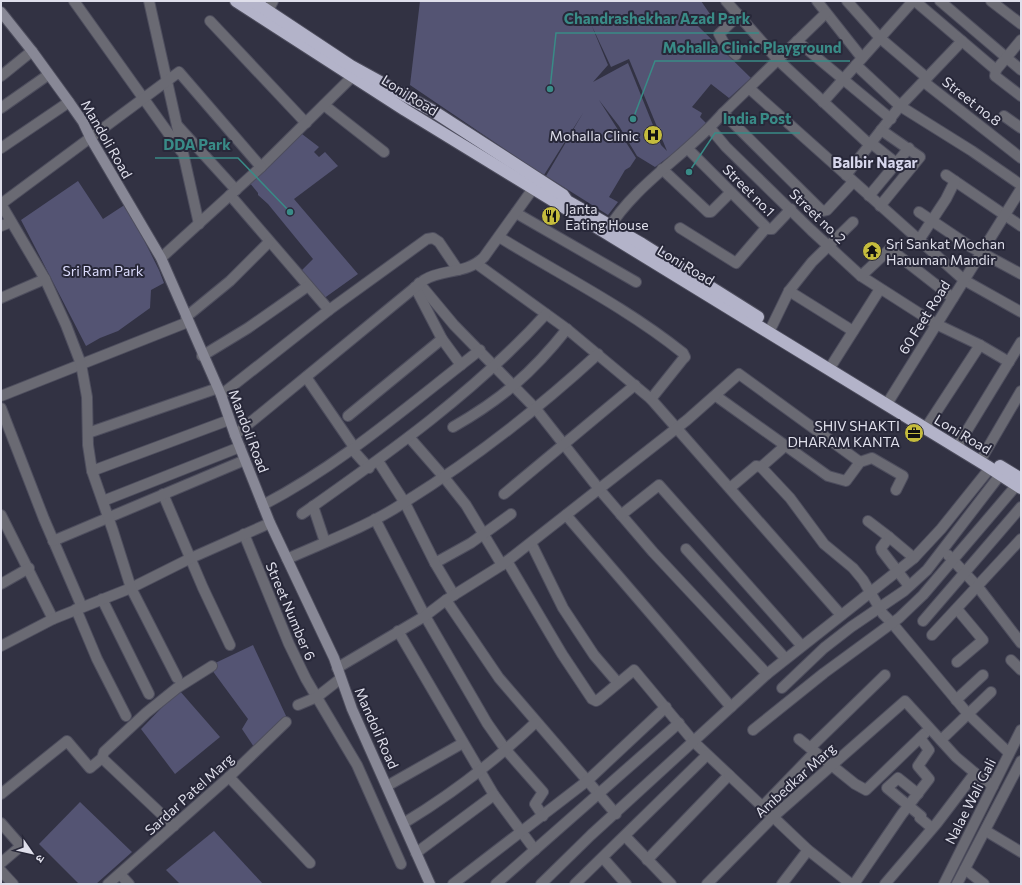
<svg xmlns="http://www.w3.org/2000/svg" width="1022" height="885" font-family="Commissioner,'Noto Sans Devanagari',sans-serif">
<style>
.green{fill:#545473;fill-rule:evenodd}
.lines{fill:none;stroke-linecap:round;stroke-linejoin:round}
.street-casing{stroke:#4e4e5e;stroke-width:12}
.secondary-casing{stroke:#4e4e5e;stroke-width:12}
.highway-casing{stroke:#4e4e5e;stroke-width:14}
.street{stroke:#6a6a73;stroke-width:10}
.secondary{stroke:#888896;stroke-width:10}
.highway{stroke:#b3b3c9;stroke-width:12}
.labels{text-anchor:middle;dominant-baseline:central;stroke-width:4;stroke-linejoin:round;paint-order:stroke}
.street-label{font-size:14px;fill:#dfdfeb;stroke:#282839}
.poi-label{font-size:14px;fill:#dfdfeb;stroke:#282839;text-anchor:end}
.park-label{font-size:14px;fill:#dcdcfd;stroke:#282839}
.neighbourhood-label{font-size:15px;font-weight:bold;fill:#d7d7ed;stroke:#282839}
.leader{fill:none;stroke:#398b87;stroke-width:1.5}
.callout-dot{fill:#398b87;stroke:#282839;stroke-width:1.5}
.callout-label{font-size:15px;text-anchor:middle;font-weight:bold;fill:#398b87;stroke:#282839;stroke-width:4;stroke-linejoin:round;paint-order:stroke}
</style>
<rect width="100%" height="100%" fill="#323243"/>
<g class="green">
<path d="M420,1H701L710,14L698,26L751,78L729,98L711,84L692,107L702,113L700,117L706,123L682,147L655,167L637,156L619,126L599,100L636,158L630,167L625,170L609,197L618,202L608,215L546,176L583,113L544,175H543L410,85ZM591,24L611,67L629,59L667,151L661,145L628,63L593,82L608,65Z"/>
<path d="M302,134L319,147L314,152L319,157L325,152L338,166L294,199L358,274L323,299L300,272L313,259L268,204L258,195V193L249,182Z"/>
<path d="M78,181L103,219L126,204L159,270L164,283L151,290L150,308L118,331L100,338L86,346L21,220Z"/>
<path d="M253,645L287,718L254,747L242,729L248,719L209,666Z"/>
<path d="M179,690L220,737L175,774L141,729Z"/>
<path d="M80,802L132,852L96,884H79L39,844Z"/>
<path d="M214,831L263,884H180L166,870Z"/>
</g>
<g class="lines">
<g class="street-casing">
<g id="street">
<path d="M74,1L181,151"/>
<path d="M149,1L199,224"/>
<path d="M726,1L778,60L870,145"/>
<path d="M817,1L862,58"/>
<path d="M847,1L880,38L927,78"/>
<path d="M915,1L996,70"/>
<path d="M940,1L1021,70"/>
<path d="M991,1L1021,24"/>
<path d="M268,11L273,1"/>
<path d="M210,21L306,123"/>
<path d="M1021,40L996,70L995,76L1021,96"/>
<path d="M797,41L891,119"/>
<path d="M736,55L725,45L719,34L739,15"/>
<path d="M856,65L900,106L972,151L1021,185"/>
<path d="M1,76L32,51"/>
<path d="M924,82L1021,158"/>
<path d="M750,89L964,280L1021,312"/>
<path d="M823,102L913,1"/>
<path d="M324,105L384,152"/>
<path d="M1,108L48,75"/>
<path d="M723,113L822,211L827,210L853,182"/>
<path d="M1004,116L1021,128"/>
<path d="M177,125L236,190"/>
<path d="M710,128L726,147L811,230L861,276L936,324L980,345L1009,362"/>
<path d="M871,143L901,167"/>
<path d="M1,148L69,102"/>
<path d="M688,149L768,229H772L791,209"/>
<path d="M662,169L708,212H711L730,193"/>
<path d="M846,175L900,106L962,41"/>
<path d="M946,175L1021,226"/>
<path d="M230,195L329,310"/>
<path d="M869,196L909,148"/>
<path d="M880,206L920,157L881,130"/>
<path d="M919,212L971,247L1021,274"/>
<path d="M516,213L636,282"/>
<path d="M1,226L11,222"/>
<path d="M680,228L736,263L766,228"/>
<path d="M607,231C636,183 687,155 723,113L826,13"/>
<path d="M499,237C561,275 627,308 683,353L685,357L683,359L651,399"/>
<path d="M919,240L946,199L955,181"/>
<path d="M161,258L261,167L358,71"/>
<path d="M477,264L567,329L651,399L841,615"/>
<path d="M861,276L890,249L953,298"/>
<path d="M419,283L454,325L536,409L599,489L653,552L767,674"/>
<path d="M415,287L442,339L461,365"/>
<path d="M789,291L853,331"/>
<path d="M1,298L45,279"/>
<path d="M186,317L230,281L269,242"/>
<path d="M772,326L789,291L812,262L853,222"/>
<path d="M202,356L248,328L308,286"/>
<path d="M833,363L880,289"/>
<path d="M306,377L354,447"/>
<path d="M221,395L329,310L427,239L433,238L439,242L458,270"/>
<path d="M1,396L188,322"/>
<path d="M716,396L828,476L846,481L860,462L872,458L903,476L896,490"/>
<path d="M890,399L1021,189"/>
<path d="M1,408L44,519L82,607"/>
<path d="M348,416L442,339"/>
<path d="M929,423L980,345"/>
<path d="M453,427C502,399 532,373 567,329"/>
<path d="M88,433L218,388"/>
<path d="M235,435L424,280C443,268 466,275 484,257L537,183"/>
<path d="M409,437L443,476L466,505L502,565"/>
<path d="M960,442L1021,342"/>
<path d="M352,449L369,468"/>
<path d="M983,456L1021,391"/>
<path d="M378,461L405,503L435,563L471,543L511,514"/>
<path d="M761,467L785,446"/>
<path d="M92,471L229,420"/>
<path d="M730,488L756,466L761,467L790,498L824,544L853,568L863,580L883,614L892,623L968,714L1009,753"/>
<path d="M163,494L203,588L230,645"/>
<path d="M504,494L635,385"/>
<path d="M103,501L240,447"/>
<path d="M263,505C342,464 410,404 480,350"/>
<path d="M313,506L325,542"/>
<path d="M302,514C389,453 475,392 546,314"/>
<path d="M1,515L53,619"/>
<path d="M566,515L731,707"/>
<path d="M621,515L659,485L801,645"/>
<path d="M375,519L425,616L487,723L506,750L543,792L535,804L543,816"/>
<path d="M868,521L889,537L881,548L882,551L909,586"/>
<path d="M244,534L289,644L306,679L357,765L401,864"/>
<path d="M889,537L914,558"/>
<path d="M53,541L245,460"/>
<path d="M531,543L563,608L594,655L618,683"/>
<path d="M686,549L785,658"/>
<path d="M948,555L978,587L1021,643"/>
<path d="M287,559C327,541 369,526 405,502C474,459 538,409 598,354"/>
<path d="M507,561L562,654L592,699L596,701L598,700L634,670L694,742L729,775L647,860"/>
<path d="M435,563L454,595"/>
<path d="M1,584L29,568"/>
<path d="M102,599L149,694"/>
<path d="M446,600L499,678L616,814"/>
<path d="M76,609L97,659L126,716"/>
<path d="M957,609L983,640L957,662"/>
<path d="M923,621L1021,507"/>
<path d="M398,631L494,795L535,850"/>
<path d="M932,635L1021,539"/>
<path d="M1,646L53,619L131,588L191,558L270,523"/>
<path d="M1011,660L1021,670"/>
<path d="M337,668L425,616L446,600L502,565L687,420L739,374L860,462"/>
<path d="M177,678L131,588L113,531L92,471L88,445L87,397L81,364L66,325L45,279L1,204L179,72L261,167"/>
<path d="M782,688L824,648L851,627L904,591L927,570L1000,475"/>
<path d="M956,700L983,675"/>
<path d="M298,705L317,697L340,679"/>
<path d="M753,730L824,673L899,618L923,595L1021,480"/>
<path d="M799,739L855,784L866,790L925,733"/>
<path d="M941,740L991,692"/>
<path d="M810,748L885,675"/>
<path d="M102,758L174,826"/>
<path d="M729,775L808,850L851,884"/>
<path d="M229,777L310,863"/>
<path d="M387,786L463,743"/>
<path d="M1,794L67,741L90,768L102,758L104,752L146,713L177,688L212,666"/>
<path d="M918,794L898,778L887,788L921,816L920,818L932,828"/>
<path d="M762,807L815,752"/>
<path d="M1,823L21,846L1,863"/>
<path d="M404,823C452,794 495,761 536,722"/>
<path d="M986,831L1021,852"/>
<path d="M625,836L671,884"/>
<path d="M416,853L494,795"/>
<path d="M603,858L626,884"/>
<path d="M965,869L984,884"/>
<path d="M1,871L13,884"/>
<path d="M120,874L129,884"/>
<path d="M108,884L229,777L286,722"/>
<path d="M453,884L587,781L666,707"/>
<path d="M496,884L679,723"/>
<path d="M541,884L591,835L767,674L914,558L941,529L990,468"/>
<path d="M575,884L707,755"/>
<path d="M707,884L773,817L905,701L956,757L975,773L993,786"/>
<path d="M782,884L808,850"/>
<path d="M854,884L902,814L929,779L918,766L929,750L920,738"/>
<path d="M885,884L937,823L975,773"/>
<path d="M944,884L1021,730"/>
<path d="M957,884L1021,761"/>
</g>
</g>
<g class="secondary-casing">
<path id="secondary" d="M1,12L32,51L69,102L83,122L91,139L161,258L221,395L235,435L270,523L334,658L352,709L430,884"/>
</g>
<g class="highway-casing">
<g id="highway">
<path d="M236,1L405,110L987,466L1021,488"/>
<path d="M253,1L351,66L433,111L563,195L567,201L642,244L758,317"/>
<path d="M1000,466L1021,479"/>
</g>
</g>
<use href="#street" class="street"/>
<use href="#secondary" class="secondary"/>
<use href="#highway" class="highway"/>
</g>
<defs>
<g id="hospital-disc" transform="scale(1)"><circle r="9.5" fill="#c5bc3d" stroke="#282839"/><path d="M-5-5h3v3.5h4V-5h3V5h-3V1.5h-4V5h-3Z" fill="#111"/></g>
<g id="restaurant-disc" transform="scale(1)"><circle r="9.5" fill="#c5bc3d" stroke="#282839"/><path d="M-5-6h1v4h1v-4h1v4h1v-4h1v5L-1.5 .5V6h-2V.5L-5-1ZM5-6V6H3V1.5H1.5Q1.5-4 5-6Z" fill="#111"/></g>
<g id="temple-disc" transform="scale(1)"><circle r="9.5" fill="#c5bc3d" stroke="#282839"/><path d="M0-6L5-2H3V0L6.5 2.5H4V6H1.5V3h-3V6H-4V2.5H-6.5L-3 0V-2H-5Z" fill="#111"/></g>
<g id="office-disc" transform="scale(1)"><circle r="9.5" fill="#c5bc3d" stroke="#282839"/><path d="M-6-3h4V-5.5h4V-3h4V5H-6ZM-1-4.5V-3h2v-1.5ZM-6 0V1H6V0Z" fill="#111"/></g>
</defs>
<g fill-rule="evenodd">
<use href="#hospital-disc" x="653" y="135"/>
<use href="#restaurant-disc" x="551" y="216"/>
<use href="#temple-disc" x="872" y="251"/>
<use href="#office-disc" x="914" y="433"/>
</g>
<g class="labels">
<g class="street-label">
<text transform="translate(410 95) rotate(32)">Loni Road</text>
<text transform="translate(972 101) rotate(38)">Street no.8</text>
<text transform="translate(107 139) rotate(60)">Mandoli Road</text>
<text transform="translate(749 190) rotate(45)">Street no.1</text>
<text transform="translate(818 216) rotate(44)">Street no. 2</text>
<text transform="translate(686 265) rotate(31)">Loni Road</text>
<text transform="translate(924 317) rotate(-58)">60 Feet Road</text>
<text transform="translate(249 431) rotate(69)">Mandoli Road</text>
<text transform="translate(963 434) rotate(31)">Loni Road</text>
<text transform="translate(291 611) rotate(67)">Street Number 6</text>
<text transform="translate(377 728) rotate(66)">Mandoli Road</text>
<text transform="translate(795 780) rotate(-42)">Ambedkar Marg</text>
<text transform="translate(189 794) rotate(-42)">Sardar Patel Marg</text>
<text transform="translate(970 801) rotate(-63)">Nalae Wali Gali</text>
</g>
<g class="poi-label">
<text x="639" y="135">Mohalla Clinic</text>
<text x="565" y="208" text-anchor="start">Janta<tspan x="565" dy="16">Eating House</tspan></text>
<text x="886" y="243" text-anchor="start">Sri Sankat Mochan<tspan x="886" dy="16">Hanuman Mandir</tspan></text>
<text x="900" y="425">SHIV SHAKTI<tspan x="900" dy="16">DHARAM KANTA</tspan></text>
</g>
<g class="park-label">
<text x="103" y="270">Sri Ram Park</text>
</g>
<g class="neighbourhood-label">
<text x="875" y="162">Balbir Nagar</text>
</g>
</g>
<path class="leader" d="M550 89L556 33H759M633 119L655 61H850M689 172L715 133H800M290 212L238 158H155"/>
<g class="callout-dot">
<circle cx="550" cy="89" r="4"/>
<circle cx="633" cy="119" r="4"/>
<circle cx="689" cy="172" r="4"/>
<circle cx="290" cy="212" r="4"/>
</g>
<g class="callout-label">
<text x="657" y="24">Chandrashekhar Azad Park</text>
<text x="752" y="53">Mohalla Clinic Playground</text>
<text x="757" y="124">India Post</text>
<text x="197" y="150">DDA Park</text>
</g>
<rect width="1022" height="885" fill="none" stroke="#dfdfeb" stroke-width="4"/>
<g transform="translate(32 853) rotate(124)" stroke="#282839" stroke-width="3" paint-order="stroke">
<path d="M0-3L7 15L0 10L-7 15Z" fill="#dfdfeb"/>
<text y="-6" font-size="11" font-weight="bold" text-anchor="middle" fill="#dfdfeb">उ</text>
</g>
</svg>
